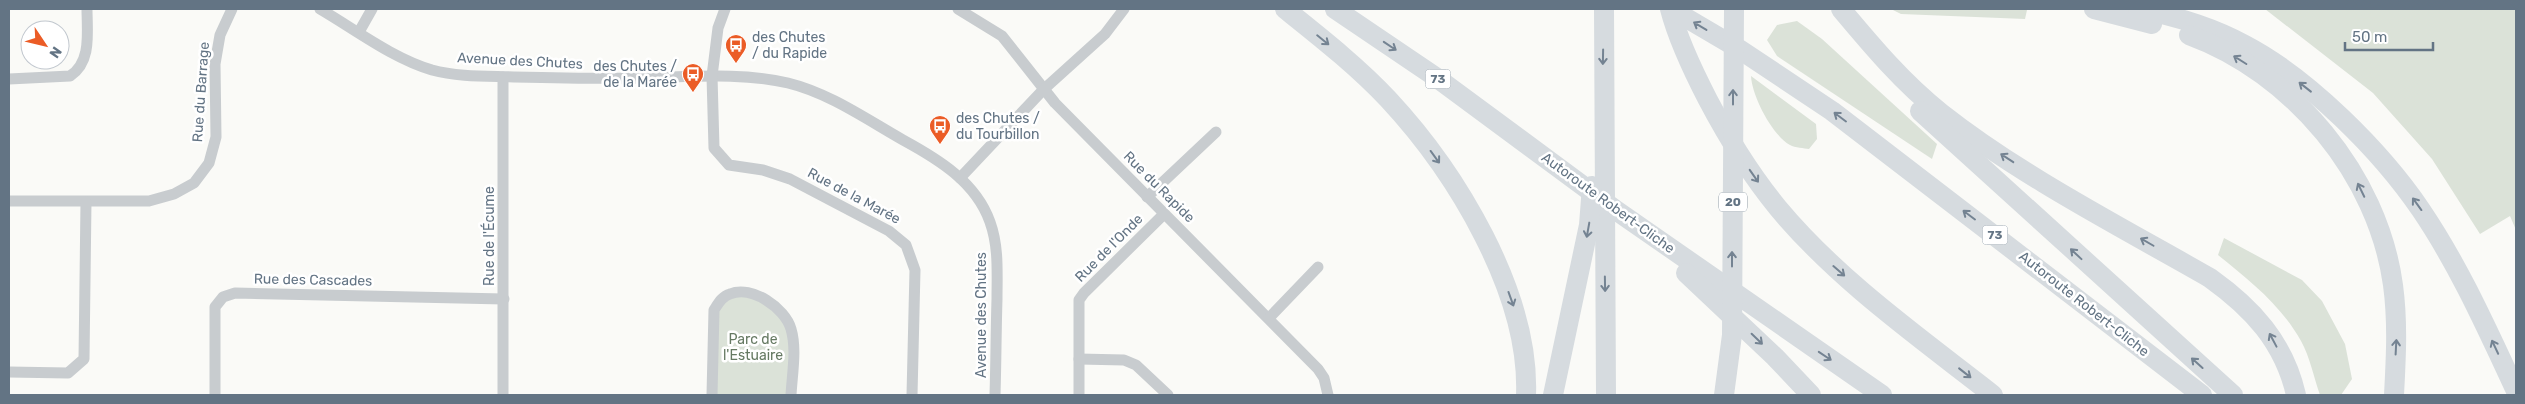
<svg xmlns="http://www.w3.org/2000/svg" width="2525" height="404" font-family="Rubik,sans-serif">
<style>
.green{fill:#dbe2d8}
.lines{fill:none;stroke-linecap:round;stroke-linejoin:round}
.minor{stroke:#c8cccf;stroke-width:11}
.motorway{stroke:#d6dbdf;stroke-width:20}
.oneway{stroke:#748392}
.labels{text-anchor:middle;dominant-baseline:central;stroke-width:5;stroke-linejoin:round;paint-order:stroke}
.shield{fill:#fff;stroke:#929ea9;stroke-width:1}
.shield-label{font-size:12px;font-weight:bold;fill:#637484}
.poi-label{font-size:14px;fill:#637484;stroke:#fff;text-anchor:start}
.street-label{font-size:14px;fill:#637484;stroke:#fff}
.park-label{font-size:14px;fill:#667a63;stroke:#fff}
</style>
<rect width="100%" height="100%" fill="#fafaf7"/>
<g class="green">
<path d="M1891,9H2022L2027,10L2025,19L1901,14Z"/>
<path d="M2265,9H2516V230L2510,216L2480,234L2432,159L2373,93Z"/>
<path d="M1797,21L1822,39L1937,144L1932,159L1777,56L1767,40L1777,25Z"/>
<path d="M1751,76L1816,124L1817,139L1809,149C1804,148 1795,148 1790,145C1772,135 1752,96 1751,76Z"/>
<path d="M2224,238L2302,280L2322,301L2345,344L2352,379L2341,395H2320C2314,378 2310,357 2301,341C2281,305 2249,280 2218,255Z"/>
<path d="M729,294L763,298L791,330V395H712L714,310Z"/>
</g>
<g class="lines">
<g class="minor">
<path d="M320,9C356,30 392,58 432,70C458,77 488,76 514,77C557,78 600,79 642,78C690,77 742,72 788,83C829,93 866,119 903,140C938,159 976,182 990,222C999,247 997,273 997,299C996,331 996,363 995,395"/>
<path d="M725,9L718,28L712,76L714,148L729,165L763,170L790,179L889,231L906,245L915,270L912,395"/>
<path d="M958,9L1002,36L1055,103L1318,369L1324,378L1328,395"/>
<path d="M359,32L372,9"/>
<path d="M9,79L70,76C92,62 87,32 87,9"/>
<path d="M960,178L1043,90L1105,34L1124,9"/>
<path d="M1147,197L1216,132"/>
<path d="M9,201H149L174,194L194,183L209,163L216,137L215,64L220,35L232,9"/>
<path d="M1269,318L1318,267"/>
<path d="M1079,359L1124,360L1136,365L1168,395"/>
<path d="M9,372L68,373L84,359L86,202"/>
<path d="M215,395V307L223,297L235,293L504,299"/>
<path d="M503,395V77"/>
<path d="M712,395L714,310C718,304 722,296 730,294C752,285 785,308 791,329C797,349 792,375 791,395"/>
<path d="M1079,395V300L1084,293L1164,214"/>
</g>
<g class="motorway">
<path d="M1285,9C1320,37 1357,66 1388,99C1456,172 1530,293 1526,395"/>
<path d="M1335,9L1437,78L1617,211L1882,395"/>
<path d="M1604,9L1606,395"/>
<path d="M1670,9C1678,40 1693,71 1708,100C1728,138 1751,175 1778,208C1839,281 1919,337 1993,395"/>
<path d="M1671,9L1739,49L1832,111L2202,395"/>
<path d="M1841,9C1872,46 1903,83 1941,113C2021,176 2121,227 2210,278C2252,308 2284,342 2296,395"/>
<path d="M2094,9L2152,24"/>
<path d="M2138,9C2175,16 2212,27 2245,45C2308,78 2381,151 2421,210C2459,266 2487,329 2516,391"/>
<path d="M2189,35C2293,73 2378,175 2393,285C2398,322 2396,358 2394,395"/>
<path d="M1920,111L2233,395"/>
<path d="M1686,273L1775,357L1811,395"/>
<path d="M1553,395L1589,225L1592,186"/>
<path d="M1724,395L1732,335L1734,9"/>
</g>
</g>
<defs><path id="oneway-shaft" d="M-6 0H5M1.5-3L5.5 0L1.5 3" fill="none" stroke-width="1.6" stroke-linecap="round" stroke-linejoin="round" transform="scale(1.25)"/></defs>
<g class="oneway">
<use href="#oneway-shaft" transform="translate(1700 26) rotate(-149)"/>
<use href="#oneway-shaft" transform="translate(1323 40) rotate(39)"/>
<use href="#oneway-shaft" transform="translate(1390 46) rotate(34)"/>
<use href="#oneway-shaft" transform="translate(1603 57) rotate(91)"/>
<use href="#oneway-shaft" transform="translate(2240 60) rotate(-148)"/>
<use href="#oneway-shaft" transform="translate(2305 87) rotate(-142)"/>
<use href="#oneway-shaft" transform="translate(1733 97) rotate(-90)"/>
<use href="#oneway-shaft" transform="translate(1840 117) rotate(-143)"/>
<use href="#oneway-shaft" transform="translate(1435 157) rotate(54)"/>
<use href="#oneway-shaft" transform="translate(2007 158) rotate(-147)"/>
<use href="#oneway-shaft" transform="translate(1754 176) rotate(55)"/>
<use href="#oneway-shaft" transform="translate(2361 190) rotate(-116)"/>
<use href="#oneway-shaft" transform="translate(2417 204) rotate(-126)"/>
<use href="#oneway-shaft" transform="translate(1969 215) rotate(-143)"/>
<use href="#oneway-shaft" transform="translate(1588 230) rotate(100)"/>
<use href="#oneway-shaft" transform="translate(2147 242) rotate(-150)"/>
<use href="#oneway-shaft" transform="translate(2076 254) rotate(-137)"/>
<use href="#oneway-shaft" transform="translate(1732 259) rotate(-90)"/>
<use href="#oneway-shaft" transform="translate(1839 271) rotate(41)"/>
<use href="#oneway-shaft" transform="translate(1605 284) rotate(89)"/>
<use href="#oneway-shaft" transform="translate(1511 299) rotate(70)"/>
<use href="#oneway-shaft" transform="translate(1757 339) rotate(44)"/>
<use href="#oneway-shaft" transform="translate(2273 340) rotate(-118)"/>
<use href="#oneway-shaft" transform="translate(2396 347) rotate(-87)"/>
<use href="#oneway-shaft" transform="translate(2495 347) rotate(-115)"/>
<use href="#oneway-shaft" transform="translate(1825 356) rotate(34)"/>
<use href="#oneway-shaft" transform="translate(2197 363) rotate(-138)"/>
<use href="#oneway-shaft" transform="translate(1965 373) rotate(38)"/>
</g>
<defs>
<g id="bus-pin" transform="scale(1.125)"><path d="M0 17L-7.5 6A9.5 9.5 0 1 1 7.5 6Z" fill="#eb5c26" stroke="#fff"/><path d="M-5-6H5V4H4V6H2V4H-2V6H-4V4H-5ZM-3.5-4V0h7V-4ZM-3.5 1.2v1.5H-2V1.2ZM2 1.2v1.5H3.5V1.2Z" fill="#fff"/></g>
</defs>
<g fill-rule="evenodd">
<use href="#bus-pin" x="736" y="45"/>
<use href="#bus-pin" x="693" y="74"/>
<use href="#bus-pin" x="940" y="126"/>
</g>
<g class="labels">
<g class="shield">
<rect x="1425.5" y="69.5" width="25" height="19" rx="4"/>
<rect x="1719" y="192.5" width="28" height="19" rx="4"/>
<rect x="1982.5" y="225.5" width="25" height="19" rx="4"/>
</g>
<g class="shield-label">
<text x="1438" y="79">73</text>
<text x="1733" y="202">20</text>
<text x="1995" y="235">73</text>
</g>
<g class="poi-label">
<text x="752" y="37">des Chutes<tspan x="752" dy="16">/ du Rapide</tspan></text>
<text x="677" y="66" text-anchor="end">des Chutes /<tspan x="677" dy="16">de la Marée</tspan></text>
<text x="956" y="118">des Chutes /<tspan x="956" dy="16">du Tourbillon</tspan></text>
</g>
<g class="street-label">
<text transform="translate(520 61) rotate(3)">Avenue des Chutes</text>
<text transform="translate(201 92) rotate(-86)">Rue du Barrage</text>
<text transform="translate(1159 187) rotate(45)">Rue du Rapide</text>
<text transform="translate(854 196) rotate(28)">Rue de la Marée</text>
<text transform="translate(1608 203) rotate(36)">Autoroute Robert-Cliche</text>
<text transform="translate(489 236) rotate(-90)">Rue de l'Écume</text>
<text transform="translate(1109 248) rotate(-45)">Rue de l'Onde</text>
<text transform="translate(313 280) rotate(1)">Rue des Cascades</text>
<text transform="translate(2084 304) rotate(38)">Autoroute Robert-Cliche</text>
<text transform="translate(981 315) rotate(-90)">Avenue des Chutes</text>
</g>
<g class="park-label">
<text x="753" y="339">Parc de<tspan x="753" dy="16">l'Estuaire</tspan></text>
</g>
</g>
<rect width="2525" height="404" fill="none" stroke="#637484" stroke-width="20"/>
<g transform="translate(45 45) rotate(125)"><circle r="24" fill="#ffffff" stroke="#c1c7ce"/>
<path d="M0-4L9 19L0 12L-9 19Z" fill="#eb5c26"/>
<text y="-8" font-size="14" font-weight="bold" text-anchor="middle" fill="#637484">N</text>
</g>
<path d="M2345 42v8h88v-8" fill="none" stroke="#637484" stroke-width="2.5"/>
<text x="2352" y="42" font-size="15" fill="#637484" stroke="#ffffff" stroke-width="4" paint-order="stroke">50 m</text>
</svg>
